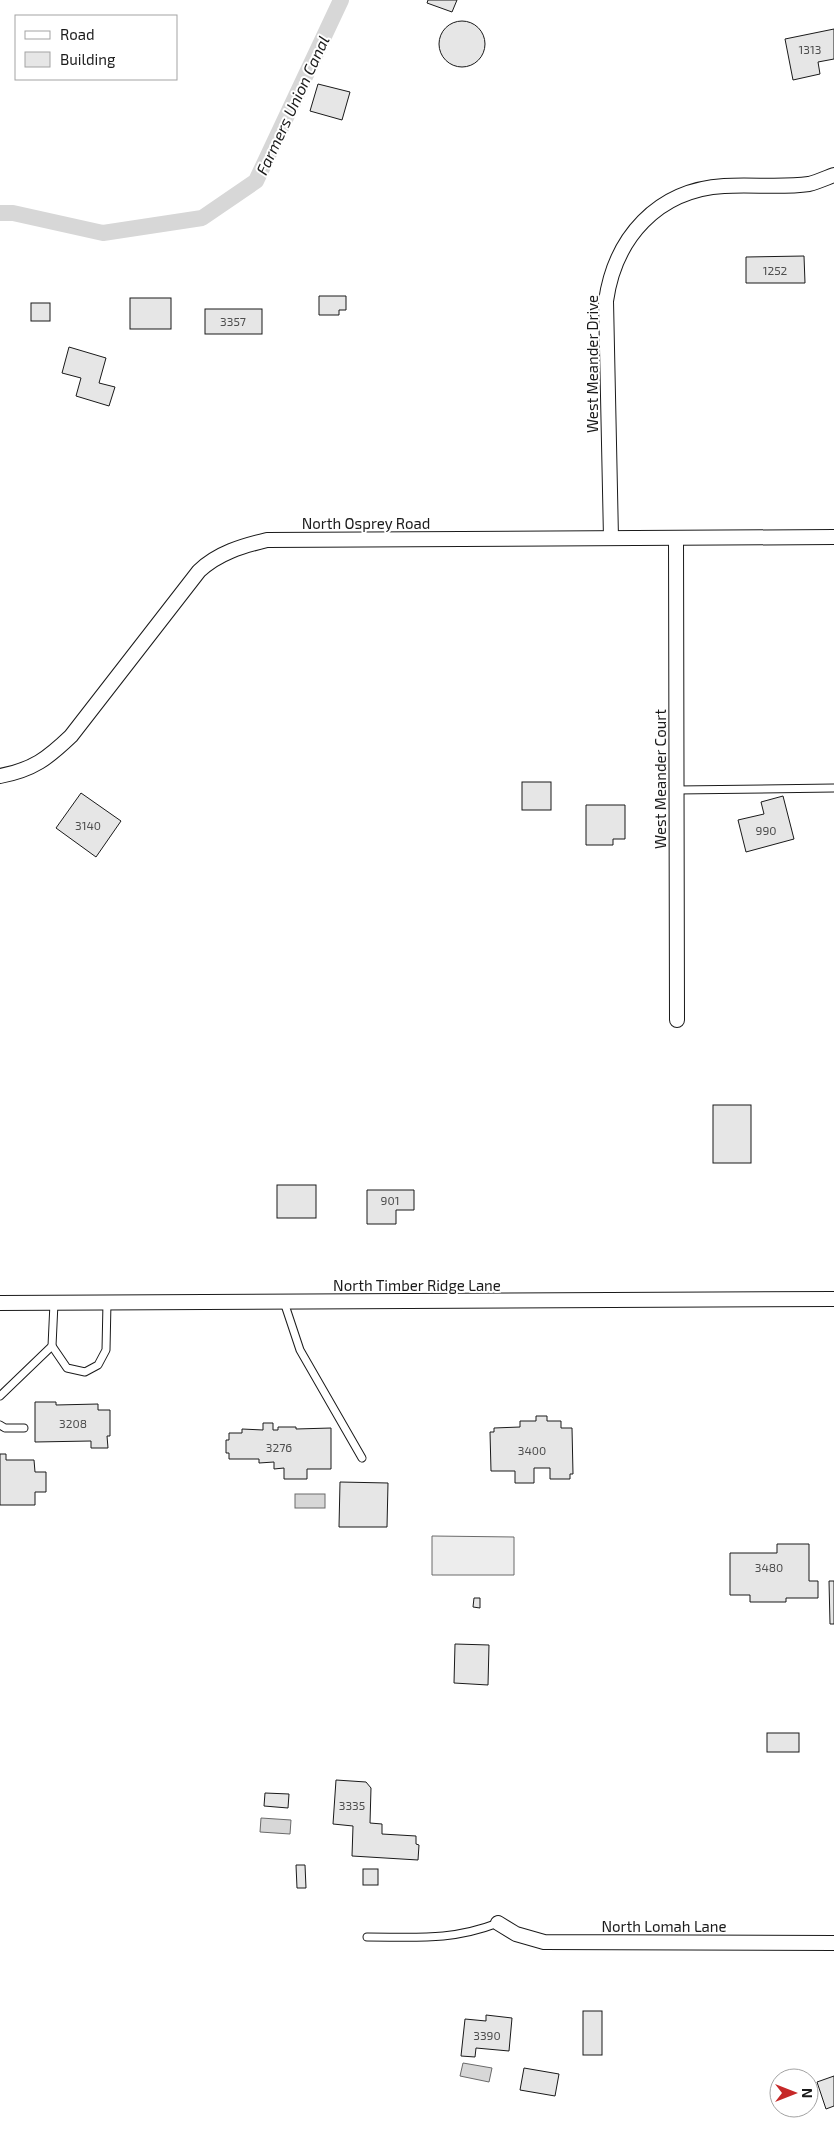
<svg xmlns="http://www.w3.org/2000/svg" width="834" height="2133" font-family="'Exo 2',sans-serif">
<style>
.built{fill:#ededed;stroke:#6a6a6a}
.water{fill:#d7d7d7;stroke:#6a6a6a}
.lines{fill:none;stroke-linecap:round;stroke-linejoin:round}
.canal{stroke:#d7d7d7;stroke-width:16}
.building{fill:#e6e6e6;stroke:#1a1a1a}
.lane-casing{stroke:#1a1a1a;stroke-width:9}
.street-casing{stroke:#1a1a1a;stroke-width:16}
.lane{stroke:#fff;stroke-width:7}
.street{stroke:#fff;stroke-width:14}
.labels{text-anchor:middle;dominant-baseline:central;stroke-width:4;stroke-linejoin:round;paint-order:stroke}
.number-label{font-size:12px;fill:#4d4d4d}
.street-label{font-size:15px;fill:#1a1a1a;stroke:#fff}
.water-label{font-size:16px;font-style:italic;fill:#1a1a1a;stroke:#fff}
</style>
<rect width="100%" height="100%" fill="#fff"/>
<path class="built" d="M432,1536L514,1537V1575H432Z"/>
<g class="water">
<rect x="295" y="1494" width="30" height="14"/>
<path d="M261,1818L291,1820L290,1834L260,1832Z"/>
<path d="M463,2063L492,2068L489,2082L460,2076Z"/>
</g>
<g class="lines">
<path class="canal" d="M0,213H13L103,233L202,218L256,181L341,0"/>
</g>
<g class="building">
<path d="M428,0H457L452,12L427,3Z"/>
<circle cx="462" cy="44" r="23"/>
<path d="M834,29V59L818,62L820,74L793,80L785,39Z"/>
<path d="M318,84L350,92L342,120L310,111Z"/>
<path d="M804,256L805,283H746V257Z"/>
<path d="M319,296H346V310H339V315H319Z"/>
<rect x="130" y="298" width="41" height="31"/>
<rect x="31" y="303" width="19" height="18"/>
<rect x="205" y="309" width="57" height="25"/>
<path d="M69,347L106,358L99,383L115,387L109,406L76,396L81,378L62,373Z"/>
<rect x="522" y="782" width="29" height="28"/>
<path d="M81,793L121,821L96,857L56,828Z"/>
<path d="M783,796L794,839L746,852L738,820L764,814L761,802Z"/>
<path d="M586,805H625V839H613V845H586Z"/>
<rect x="713" y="1105" width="38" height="58"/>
<rect x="277" y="1185" width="39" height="33"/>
<path d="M367,1190H414V1210H396V1224H367Z"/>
<path d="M35,1402H56V1405L98,1404V1410H110V1436H107L108,1448H91V1441L35,1442Z"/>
<path d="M536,1416H547V1421H561V1428H572L573,1474H570V1479H550V1468H534V1483H515V1471H491L490,1432H494V1428L520,1427V1421H536Z"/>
<path d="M263,1423H273V1430H278V1427H296V1429L331,1428V1469H307V1479H284V1468L274,1469V1462L259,1463V1459H229V1453H226V1440H229V1433H242V1429L263,1430Z"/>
<path d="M0,1454H6V1460H34L35,1472H46V1492H35V1505H0Z"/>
<path d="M340,1482L388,1483L387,1527H339Z"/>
<path d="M777,1544H809V1581H818V1598H786V1602H750V1595H730V1553H777Z"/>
<path d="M829,1581H834V1624H830Z"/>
<path d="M474,1598H480V1608L473,1607Z"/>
<path d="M455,1644L489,1645L488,1685L454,1683Z"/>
<rect x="767" y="1733" width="32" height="19"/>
<path d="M336,1780L366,1782L371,1788L370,1823L382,1824V1834L416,1836V1844L419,1845L418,1860L352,1856L353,1826L333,1824Z"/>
<path d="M265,1793L289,1794L288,1808L264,1806Z"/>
<path d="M296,1865H305L306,1888H297Z"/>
<rect x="363" y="1869" width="15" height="16"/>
<rect x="583" y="2011" width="19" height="44"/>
<path d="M486,2015L512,2018L509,2051L476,2048L475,2057L461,2056L465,2019L486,2021Z"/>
<path d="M524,2068L559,2074L555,2096L520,2090Z"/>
<path d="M834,2076V2106L826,2109L817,2082Z"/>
</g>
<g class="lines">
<g class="lane-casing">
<g id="lane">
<path d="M677,790L834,788"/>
<path d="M284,1302L300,1350L362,1458"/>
<path d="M52,1346L67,1368L85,1372L98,1365L106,1350L107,1302"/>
<path d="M0,1396L52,1346L54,1303"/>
<path d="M0,1425L5,1428H24"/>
<path d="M367,1937C416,1937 451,1941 498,1923"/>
</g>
</g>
<g class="street-casing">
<g id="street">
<path d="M611,538L606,301C615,238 657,190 724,186C751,184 781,188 809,184C817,182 826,178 834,175"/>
<path d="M676,538L677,1020"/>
<path d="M0,776C33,770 48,758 71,736L199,571C218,553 242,546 267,540L834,537"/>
<path d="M0,1303L834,1299"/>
<path d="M498,1923L516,1934L544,1942L834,1943"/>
</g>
</g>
<use href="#lane" class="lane"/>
<use href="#street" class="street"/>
</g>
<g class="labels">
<g class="number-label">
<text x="810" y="49">1313</text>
<text x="775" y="270">1252</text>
<text x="233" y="321">3357</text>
<text x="88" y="825">3140</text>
<text x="766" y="830">990</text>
<text x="390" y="1200">901</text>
<text x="73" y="1423">3208</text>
<text x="279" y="1447">3276</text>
<text x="532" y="1450">3400</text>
<text x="769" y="1567">3480</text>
<text x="352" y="1805">3335</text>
<text x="487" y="2035">3390</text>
</g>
<g class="street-label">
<text transform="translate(592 364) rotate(-90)">West Meander Drive</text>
<text x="366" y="523">North Osprey Road</text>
<text transform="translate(660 779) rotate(-90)">West Meander Court</text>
<text x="417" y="1285">North Timber Ridge Lane</text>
<text x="664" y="1926">North Lomah Lane</text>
</g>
<g class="water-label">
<text transform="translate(292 105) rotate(-65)">Farmers Union Canal</text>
</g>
</g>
<rect x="15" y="15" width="162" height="65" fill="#ffffff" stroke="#a3a3a3"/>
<rect x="25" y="31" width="25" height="8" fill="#ffffff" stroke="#a3a3a3"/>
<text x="60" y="40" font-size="15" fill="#1a1a1a">Road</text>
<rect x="25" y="52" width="25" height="15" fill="#e6e6e6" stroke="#a3a3a3"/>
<text x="60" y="65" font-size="15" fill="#1a1a1a">Building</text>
<g transform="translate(794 2093) rotate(90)"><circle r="24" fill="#ffffff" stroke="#a3a3a3"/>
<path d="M0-4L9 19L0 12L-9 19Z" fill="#c62828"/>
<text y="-8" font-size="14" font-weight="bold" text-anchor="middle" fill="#1a1a1a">N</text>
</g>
</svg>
